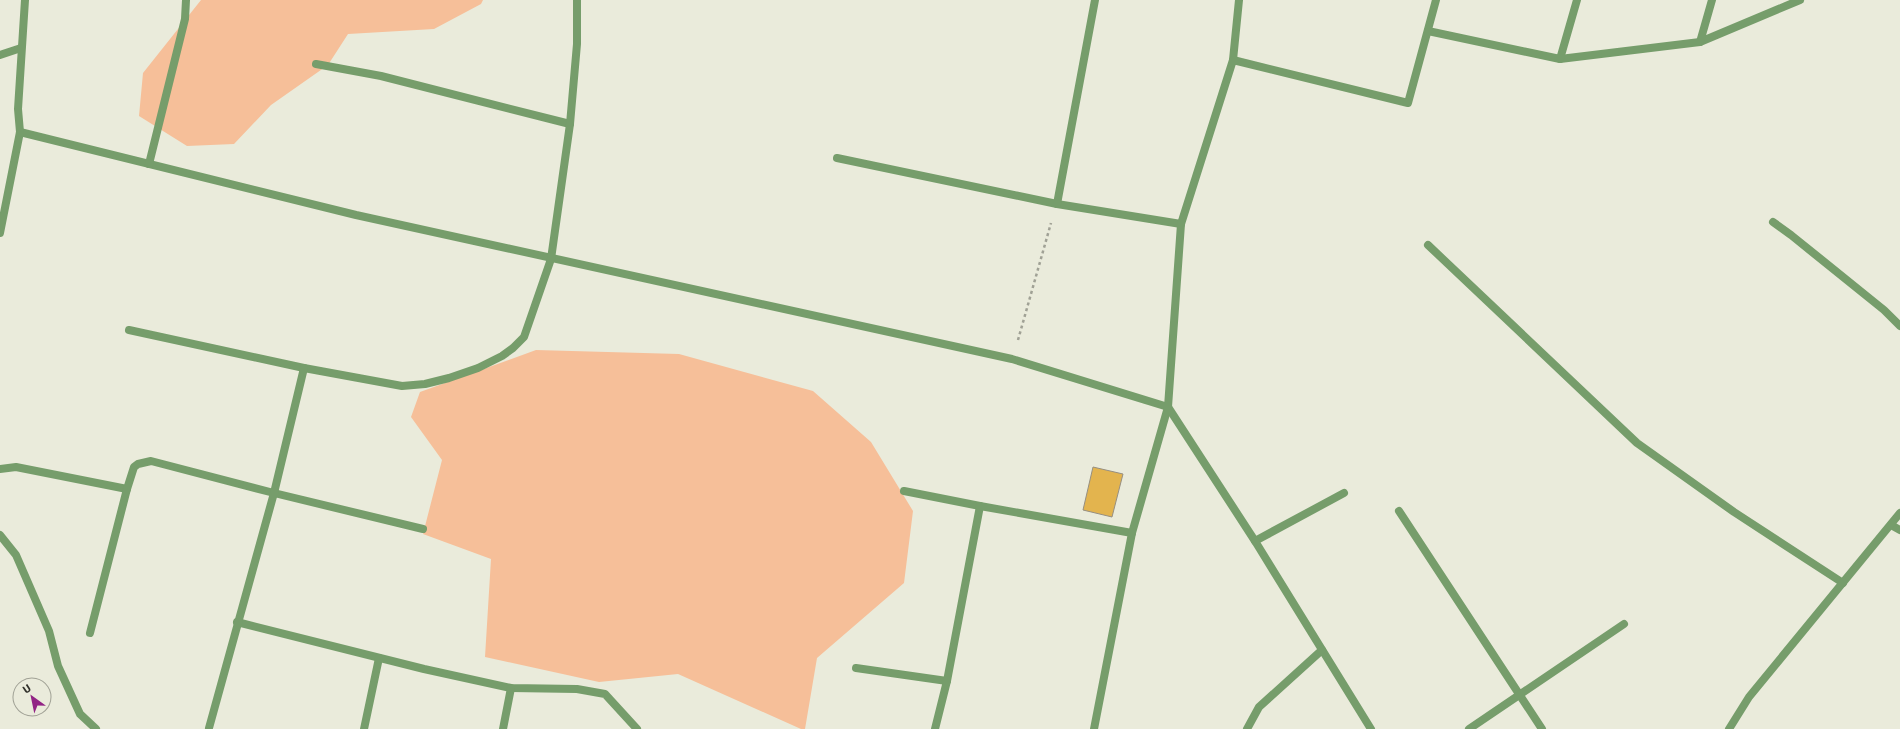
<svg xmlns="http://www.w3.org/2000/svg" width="1900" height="729" font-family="Signika,sans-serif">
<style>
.green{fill:#f6bf99}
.building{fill:#e3b44e;stroke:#968f81}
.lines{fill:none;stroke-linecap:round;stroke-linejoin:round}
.path{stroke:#a0a195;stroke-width:2.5;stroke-dasharray:3 3;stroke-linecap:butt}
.service{stroke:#769d6b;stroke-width:8}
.minor{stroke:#769d6b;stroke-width:8}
</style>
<rect width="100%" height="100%" fill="#eaebdb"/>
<g class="green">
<path d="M201,0H483L481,4L434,29L348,34L328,65L271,105L234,144L187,146L139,116L143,73Z"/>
<path d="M536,350L679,354L813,391L871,442L913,511L904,583L817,658L805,729H801L678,674L599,682L485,657L491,559L423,534L442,460L411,417L420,392Z"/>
</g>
<path class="building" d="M1093,467L1123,474L1112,517L1083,510Z"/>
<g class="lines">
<path class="path" d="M1018,340L1051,223"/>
<path class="service" d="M1255,541L1344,493"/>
<g class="minor">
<path d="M1428,31L1560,59L1700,42L1800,0"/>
<path d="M1700,42L1712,0"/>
<path d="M0,55L21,48"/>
<path d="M1560,59L1577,0"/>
<path d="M1233,60L1239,0"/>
<path d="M316,64L381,76L570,124"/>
<path d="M20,132L356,215L1012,359L1168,407L1255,541L1371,729"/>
<path d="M837,158L1057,204L1181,224"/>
<path d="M149,164L185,19L186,0"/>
<path d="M1057,204L1095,0"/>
<path d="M1773,222L1791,235L1884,310L1900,326"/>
<path d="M0,233L20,132L18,109L25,0"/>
<path d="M1428,245L1637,443L1734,512L1843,583"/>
<path d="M129,330L304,368L402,386L425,384L449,378L478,368L502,356L513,348L524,337L551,259L570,124L577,44V0"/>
<path d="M0,469L16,467L127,489"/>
<path d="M904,491L980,506"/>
<path d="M1399,511L1542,729"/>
<path d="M1891,525L1900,530"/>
<path d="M0,535L16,555L49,631L58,666L80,714L96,729"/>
<path d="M237,622L424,669L511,688L577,689L605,694L637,729"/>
<path d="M90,633L127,489L134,467L138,464L151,461L274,493L423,529"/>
<path d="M856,668L947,681"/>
<path d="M209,728L274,493L304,368"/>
<path d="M364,729L379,658"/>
<path d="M503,729L511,688"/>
<path d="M935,729L947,681L980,506L1132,533"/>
<path d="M1094,729L1132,533L1168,407L1181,224L1233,60L1408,103L1436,0"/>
<path d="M1247,729L1259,707L1322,650"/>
<path d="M1469,729L1624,624"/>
<path d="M1729,729L1749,697L1900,513"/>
</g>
</g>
<g transform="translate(32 697) rotate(327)"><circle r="19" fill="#eaebdb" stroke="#a0a195"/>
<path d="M0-3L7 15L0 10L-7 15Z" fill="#922485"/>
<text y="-6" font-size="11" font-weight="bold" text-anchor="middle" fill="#32322c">U</text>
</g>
</svg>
